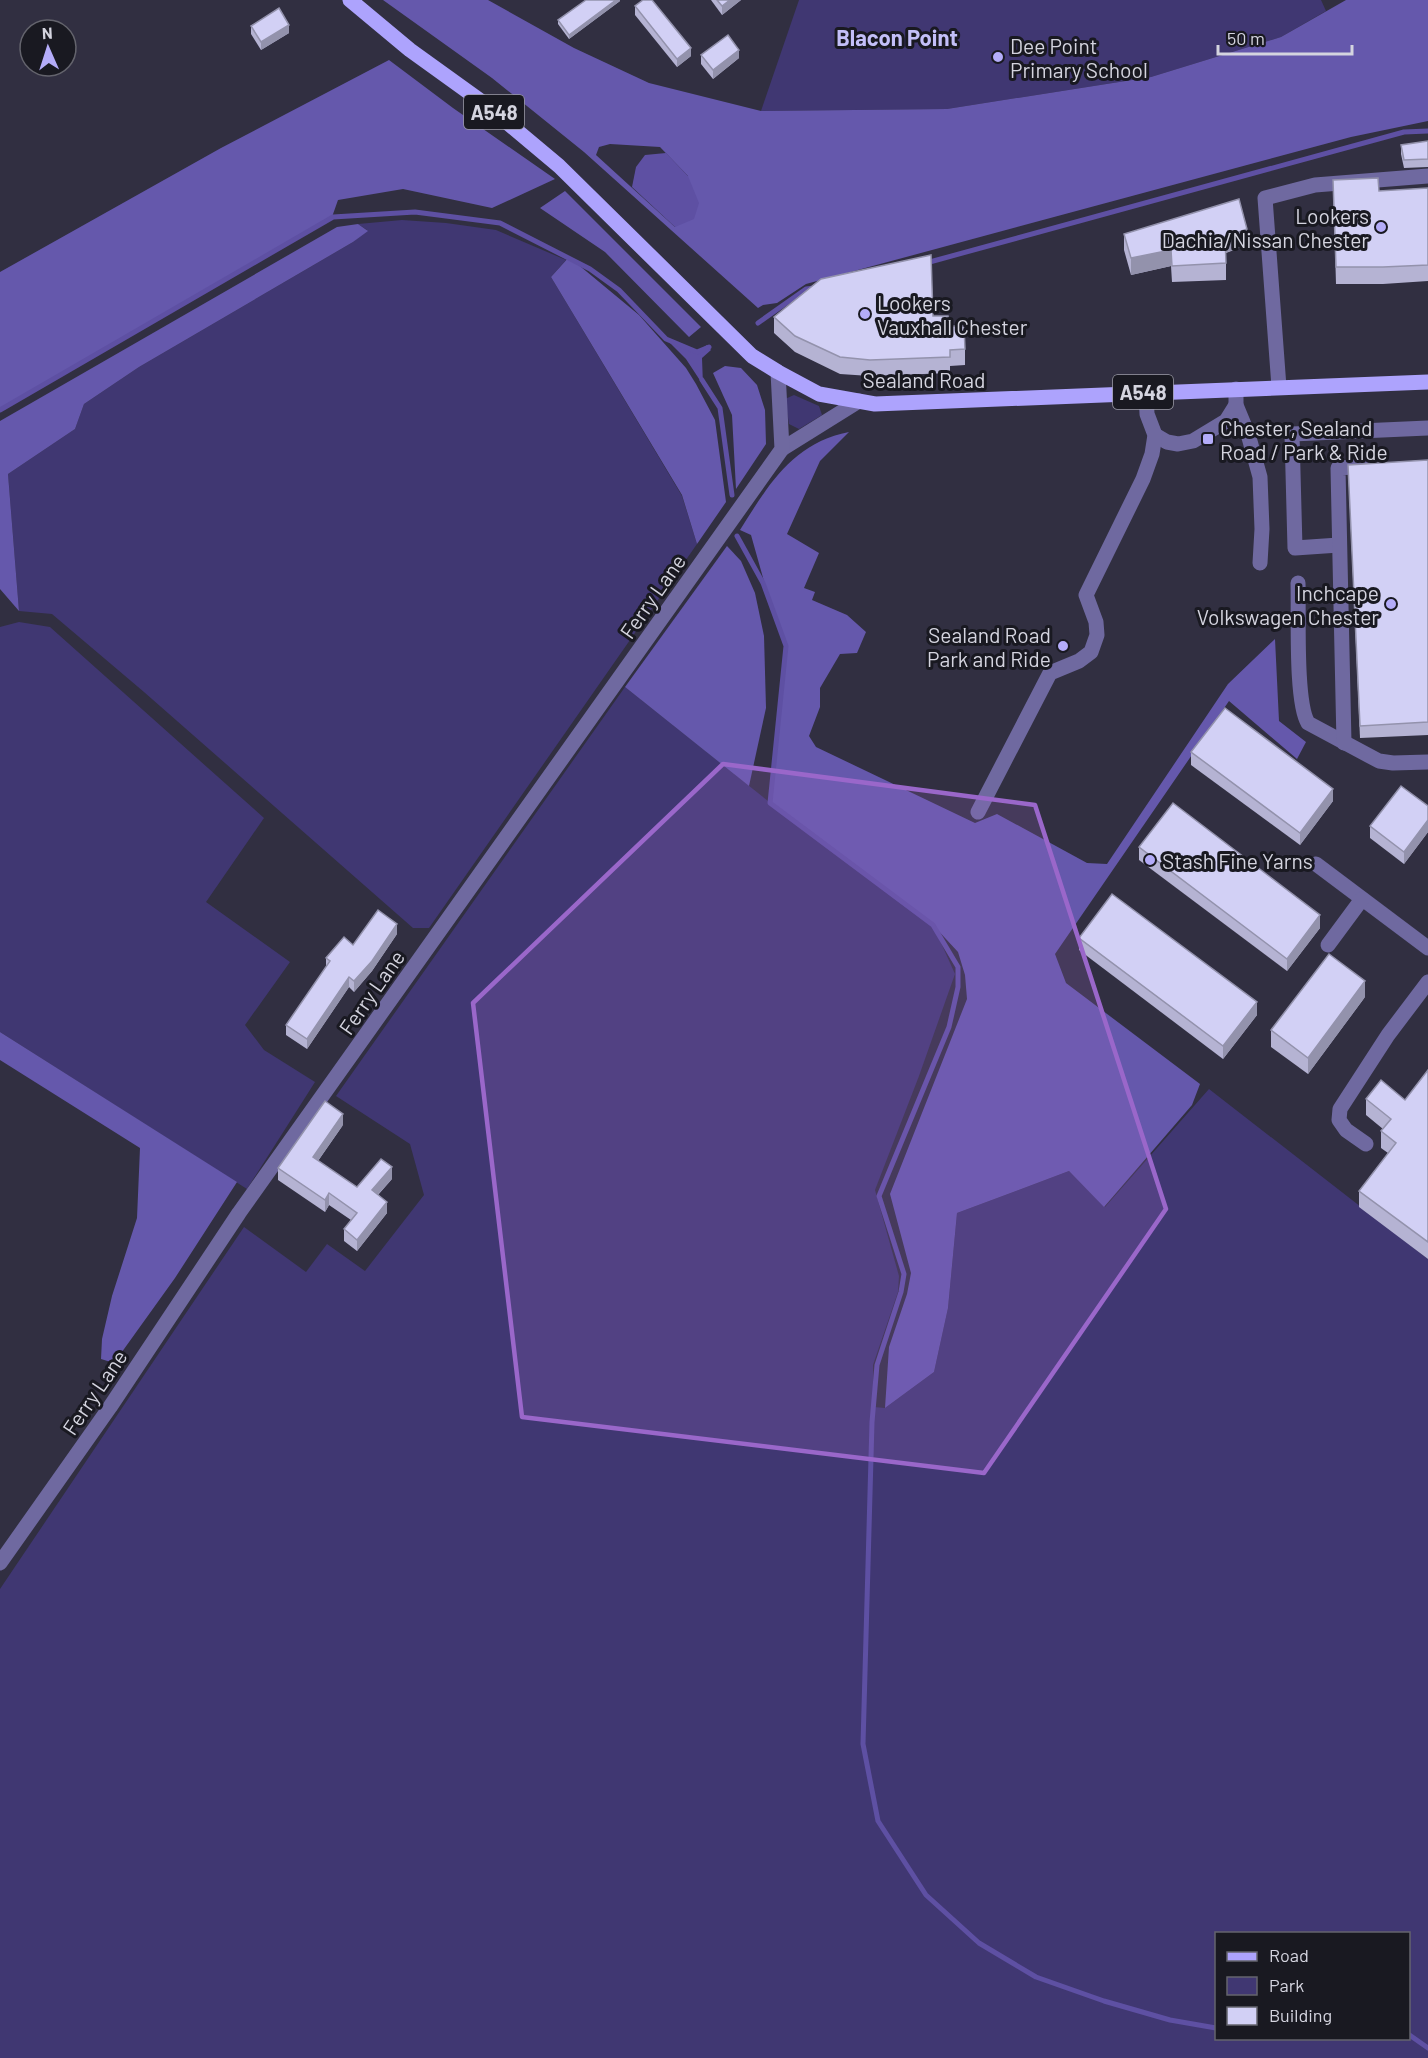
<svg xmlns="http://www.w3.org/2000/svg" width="1428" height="2058" font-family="Barlow,sans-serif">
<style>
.green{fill:#403772;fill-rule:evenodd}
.forest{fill:#6558ac;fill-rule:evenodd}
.water{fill:#5e50a3}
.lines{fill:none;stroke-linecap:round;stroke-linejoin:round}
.stream{stroke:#5e50a3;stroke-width:5}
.minor{stroke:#6f69a0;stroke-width:15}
.major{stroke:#ada3fd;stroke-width:15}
.wall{fill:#b5b3d3}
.shaded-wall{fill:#9392ac}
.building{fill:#d2d0f5;stroke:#9392ac;stroke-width:1.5}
.marked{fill:#9a67ca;fill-opacity:0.2;stroke:#9a67ca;stroke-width:4.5;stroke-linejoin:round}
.poi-dot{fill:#b4acf9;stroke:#191921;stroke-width:2}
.labels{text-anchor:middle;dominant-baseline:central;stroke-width:6;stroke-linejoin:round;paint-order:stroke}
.shield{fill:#191921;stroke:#9c9ca6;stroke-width:1.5}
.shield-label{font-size:20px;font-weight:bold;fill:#d4d4df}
.poi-label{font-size:21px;fill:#d4d4df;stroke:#191921;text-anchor:start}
.street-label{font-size:21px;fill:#d4d4df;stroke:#191921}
.neighbourhood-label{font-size:22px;font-weight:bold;fill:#c3bff8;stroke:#191921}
</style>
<rect width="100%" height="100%" fill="#312f41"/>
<g class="green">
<path d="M799,0H1321L1326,11L1281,37L1151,77L947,109L761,111Z"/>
<path d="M402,220L446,223L496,230L566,260L551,277L682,496L697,544L429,928H413L144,692L52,614L19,611L8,474L75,429L84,404L139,367L353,242L367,230L358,224Z"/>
<path d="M794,395L819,406L822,415L799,429L789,424L785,399Z"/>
<path d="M19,622L50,627L264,818L206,902L290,962L245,1025L264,1050L315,1082L247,1189L0,1032V627Z"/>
<path d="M625,687L778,809L933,925L955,974L919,1076L875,1190L899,1276L898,1292L873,1365L874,1407L885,1408L934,1372L948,1308L957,1213L1069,1171L1105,1207L1209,1089L1428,1259V2058H0V1589L244,1227L306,1272L327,1244L365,1271L424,1195L410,1144L336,1096ZM1216,1934H1408V2038H1216Z"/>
</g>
<g class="forest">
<path d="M383,0H488L574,48L649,83L761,111L947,109L1151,77L1281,37L1346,0H1428V121L1351,137L806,284L777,303L763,305L758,308L584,152L492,78ZM610,144L660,147L688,176L675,227L596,155L599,147Z"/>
<path d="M389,60L453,108L555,179L492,208L403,189L338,200L332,217L0,410V272L221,148Z"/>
<path d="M565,191L701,327L689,337L605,252L540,208Z"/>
<path d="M358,224L368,231L353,242L139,367L84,404L75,429L8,474L19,611L0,589V421L337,227Z"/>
<path d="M569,257L639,315L686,368L696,384L715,420L726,502L697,544L682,495L551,277Z"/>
<path d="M725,366L741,368L757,385L765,410L766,444L736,489L732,415L713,373Z"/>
<path d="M849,432L820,461L787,534L819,553L804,588L815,592L812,600L847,615L866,632L857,653L840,654L820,688V707L809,736L816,747L975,823L997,814L1087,863L1107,864L1228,684L1275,639L1279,721L1306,742L1297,759L1229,701L1055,954L1066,983L1200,1084L1192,1105L1104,1207L1069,1171L957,1213L948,1308L934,1372L885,1408L889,1347L907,1294L911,1273L890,1194L967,999L965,975L958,952L933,925L770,803L786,646L767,592L751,535L740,530C769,484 793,443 849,432Z"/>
<path d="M727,546L741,561L755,593L764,636L766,708L749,786L625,687Z"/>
<path d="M0,1032L237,1182L175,1278L114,1363L101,1359L102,1339L112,1296L137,1218L140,1148L0,1060Z"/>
</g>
<g class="water">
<path d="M666,153L688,176L699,203L694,219L675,227L632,187L636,167L645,155Z"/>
<path d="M666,339L697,352L707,345L711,350L702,358L703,385L686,359Z"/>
</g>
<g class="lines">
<g class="stream">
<path d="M926,263L1404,132L1428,131"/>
<path d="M758,323L806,289L814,288"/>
<path d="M702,380L720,408L732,495"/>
<path d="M0,410L333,217L415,212L500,223L590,269L619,290L666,339L697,352L709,347"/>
<path d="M737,536L763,583L786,646L770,803L933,925L958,967V987L949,1027L879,1196L904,1274L901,1292L877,1365L872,1422L863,1744L878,1821L926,1895L979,1943L1036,1977L1104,2001L1170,2020L1216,2028"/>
<path d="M1408,2034L1428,2048"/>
</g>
<g class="minor">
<path d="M1279,387L1265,198L1315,185L1428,176"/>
<path d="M1236,389V405L1248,434L1260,477L1262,529L1260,563"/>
<path d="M1155,435L1167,442L1178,444L1193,441L1226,421L1236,405"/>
<path d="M782,449L859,401"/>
<path d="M1339,545L1295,548L1292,434L1428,428"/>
<path d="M1298,583C1299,612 1295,702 1308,723L1379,761L1393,763L1428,762"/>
<path d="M1344,743L1338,468L1368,466"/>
<path d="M978,812L1050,673L1079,661L1091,652L1097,635L1096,622L1086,595L1143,479L1152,454L1155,435L1147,414L1146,392"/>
<path d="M1316,864L1428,948"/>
<path d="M1328,945L1362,899"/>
<path d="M1366,1144L1346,1130L1339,1120L1340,1109L1388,1035L1428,982"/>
<path d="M0,1563L110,1407L239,1213L782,449L778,372"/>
</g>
<path class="major" d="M350,0L410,50L485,104L559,166L752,356L778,372L819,394L875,404L1428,382"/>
</g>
<g class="wall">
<path d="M620,0V1L569,39L558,24V20Z"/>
<path d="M711,0H741L722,15Z"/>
<path d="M635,6L691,56L677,67L635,15Z"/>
<path d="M251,26L289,33L261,50L251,34Z"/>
<path d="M701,55L739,58L713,79L701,64Z"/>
<path d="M1428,141V167L1404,168L1401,154V145Z"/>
<path d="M1333,180L1379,191L1428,188V281L1383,284H1336Z"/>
<path d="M1124,234L1247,245L1226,253V280L1172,282L1171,266L1131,275L1124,250Z"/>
<path d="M933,316L949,326L965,349V365L950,366V373L870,376L840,374L795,352L774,333V317Z"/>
<path d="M1428,460V735L1360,738L1348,465Z"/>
<path d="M1191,752L1333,801L1300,845L1191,765Z"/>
<path d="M1428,806V832L1404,864L1370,838V826Z"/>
<path d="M1139,847L1320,928L1287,971L1139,860Z"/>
<path d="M397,934L372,971L354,992L349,987L307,1049L286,1035V1025L326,967V958L353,945Z"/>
<path d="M1079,938L1257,1015L1223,1059L1079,950Z"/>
<path d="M1365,997L1308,1074L1271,1047V1030Z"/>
<path d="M1428,1070V1259L1359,1207V1191L1388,1153L1381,1148V1131L1383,1129L1366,1115V1099L1405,1100Z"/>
<path d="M343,1125L318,1161L357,1187L392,1179L378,1195L387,1213L357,1251L344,1241V1229L351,1220L329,1205L325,1212L278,1180V1168Z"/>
</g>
<g class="shaded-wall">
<path d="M616,0H620V1L569,39V35Z"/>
<path d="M730,0H741L722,15V6Z"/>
<path d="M289,25V33L261,50V42Z"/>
<path d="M691,48V56L677,67V59Z"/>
<path d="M739,50V58L713,79V70Z"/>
<path d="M1247,229V245L1225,253V237Z"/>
<path d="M1171,250V266L1131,275V258Z"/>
<path d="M1333,789V801L1300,845V833Z"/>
<path d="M1428,820V832L1404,864V852Z"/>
<path d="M1320,915V928L1287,971V959Z"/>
<path d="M397,924V934L372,971L354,992V981Z"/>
<path d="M349,977V987L307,1049V1039Z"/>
<path d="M1365,981V997L1308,1074V1058Z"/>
<path d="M1257,1002V1015L1223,1059V1046Z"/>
<path d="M343,1114V1125L313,1168V1157Z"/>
<path d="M392,1167V1179L372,1201V1190Z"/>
<path d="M329,1193V1205L325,1212V1200Z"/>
<path d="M387,1202V1213L357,1251V1240Z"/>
</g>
<g class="building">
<path d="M586,0H616L569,35L558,20Z"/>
<path d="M643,0H652L691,48L677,59L635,6Z"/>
<path d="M717,0H730L722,6Z"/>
<path d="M279,8L289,25L261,42L251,26Z"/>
<path d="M728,35L739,50L713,70L701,55Z"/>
<path d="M1428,141V159L1404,160L1401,145Z"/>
<path d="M1378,178L1379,191L1428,188V265L1383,267H1336L1333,180Z"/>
<path d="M1239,199L1247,229L1225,237L1226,263L1172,266L1171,250L1131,258L1124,234Z"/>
<path d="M931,255L933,316H948L949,326H964L965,349L950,350V357L870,360L840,357L795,336L774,317L821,279Z"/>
<path d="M1428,460V722L1360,726L1348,465Z"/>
<path d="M1225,708L1333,789L1300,833L1191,752Z"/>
<path d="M1401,786L1428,806V820L1404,852L1370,826Z"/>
<path d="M1173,803L1320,915L1287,959L1139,847Z"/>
<path d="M1112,894L1257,1002L1223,1046L1079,938Z"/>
<path d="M378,910L397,924L372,961L354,981L349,977L307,1039L286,1025L330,961L326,958L344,937L353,945Z"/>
<path d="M1329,954L1365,981L1308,1058L1271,1030Z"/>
<path d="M1428,1070V1242L1359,1191L1396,1143L1381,1131L1391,1119L1366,1099L1381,1080L1405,1100Z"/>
<path d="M325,1101L343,1114L313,1157L357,1187L381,1159L392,1167L372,1190L387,1202L357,1240L344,1229L357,1213L329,1193L325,1200L278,1168Z"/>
</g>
<path class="marked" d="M723,764L1035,805L1166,1209L984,1473L522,1417L473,1003Z"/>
<g class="poi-dot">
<circle cx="998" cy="57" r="6"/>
<circle cx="1381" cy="227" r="6"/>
<circle cx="865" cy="314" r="6"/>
<rect x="1202" y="433" width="12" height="12" rx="3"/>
<circle cx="1391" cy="604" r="6"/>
<circle cx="1063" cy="646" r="6"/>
<circle cx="1150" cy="860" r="6"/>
</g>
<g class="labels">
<g class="shield">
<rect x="464" y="95" width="60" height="34" rx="4.5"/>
<rect x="1113" y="375" width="60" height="34" rx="4.5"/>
</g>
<g class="shield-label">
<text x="494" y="112">A548</text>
<text x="1143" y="392">A548</text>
</g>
<g class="poi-label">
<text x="1010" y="45">Dee Point<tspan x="1010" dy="24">Primary School</tspan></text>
<text x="1369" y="215" text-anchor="end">Lookers<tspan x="1369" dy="24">Dachia/Nissan Chester</tspan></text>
<text x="877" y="302">Lookers<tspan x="877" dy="24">Vauxhall Chester</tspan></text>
<text x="1220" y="427">Chester, Sealand<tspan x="1220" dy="24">Road / Park &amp; Ride</tspan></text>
<text x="1379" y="592" text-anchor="end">Inchcape<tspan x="1379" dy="24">Volkswagen Chester</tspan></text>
<text x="1051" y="634" text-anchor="end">Sealand Road<tspan x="1051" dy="24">Park and Ride</tspan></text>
<text x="1162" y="860">Stash Fine Yarns</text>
</g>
<g class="street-label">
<text x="924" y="379">Sealand Road</text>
<text transform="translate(652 596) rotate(-55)">Ferry Lane</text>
<text transform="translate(371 992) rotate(-55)">Ferry Lane</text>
<text transform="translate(94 1392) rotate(-56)">Ferry Lane</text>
</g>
<g class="neighbourhood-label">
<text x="897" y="37">Blacon Point</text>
</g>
</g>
<rect x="1215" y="1932" width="195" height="108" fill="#191921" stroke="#64646d" stroke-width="1.5"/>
<rect x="1227" y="1952" width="30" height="9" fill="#ada3fd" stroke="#64646d" stroke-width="1.5"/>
<text x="1269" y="1962" font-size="18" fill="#d4d4df">Road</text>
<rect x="1227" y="1977" width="30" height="18" fill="#403772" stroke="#64646d" stroke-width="1.5"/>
<text x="1269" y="1992" font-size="18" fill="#d4d4df">Park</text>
<rect x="1227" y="2007" width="30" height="18" fill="#d2d0f5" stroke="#64646d" stroke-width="1.5"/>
<text x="1269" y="2022" font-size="18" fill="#d4d4df">Building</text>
<g transform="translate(48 48) rotate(357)"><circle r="28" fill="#191921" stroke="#64646d" stroke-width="1.5"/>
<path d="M0-4.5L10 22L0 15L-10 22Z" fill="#b4acf9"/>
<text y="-9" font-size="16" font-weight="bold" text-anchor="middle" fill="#d4d4df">N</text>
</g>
<path d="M1218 45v9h134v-9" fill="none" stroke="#d4d4df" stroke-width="3"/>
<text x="1227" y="45" font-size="18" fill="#d4d4df" stroke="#191921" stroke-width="4.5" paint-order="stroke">50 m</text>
</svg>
